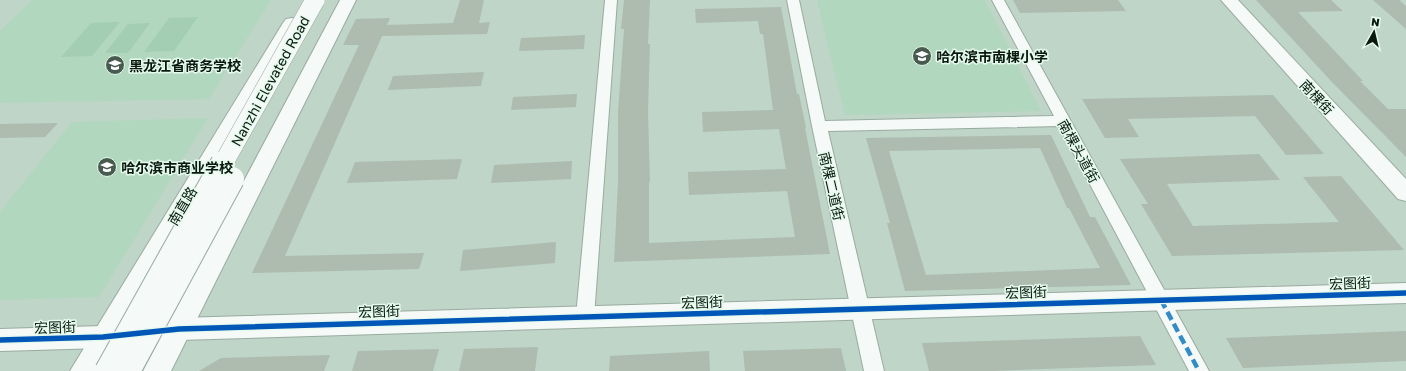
<svg xmlns="http://www.w3.org/2000/svg" width="1406" height="371" font-family="'Golos Text','Noto Sans SC',sans-serif">
<style>
.built{fill:#b2d7bf}
.green{fill:#a3ceb3}
.building{fill:#adbcae;fill-rule:evenodd}
.lines{fill:none;stroke-linecap:round;stroke-linejoin:round}
.street-casing{stroke:#99aba0;stroke-width:2}
.secondary-casing{stroke:#99aba0;stroke-width:2}
.highway-casing{stroke:#99aba0;stroke-width:2}
.street{fill:#f5f9f7;fill-rule:evenodd}
.secondary{fill:#f5f9f7;fill-rule:evenodd}
.highway{fill:#f5f9f7;fill-rule:evenodd}
.highway-bridge-far1-casing{stroke:#99aba0;stroke-width:20;stroke-linecap:butt}
.highway-bridge-casing{stroke:#99aba0;stroke-width:26;stroke-linecap:butt}
.highway-bridge-far1{stroke:#f5f9f7;stroke-width:19}
.highway-bridge{stroke:#f5f9f7;stroke-width:24}
.quiet{stroke:#348cc7;stroke-width:4.5;stroke-dasharray:9 4.5;stroke-linecap:butt}
.cycleway-casing{stroke:#e5faec;stroke-width:8}
.cycleway{stroke:#0057b8;stroke-width:5.5}
.labels{text-anchor:middle;dominant-baseline:central;stroke-width:3;stroke-linejoin:round;paint-order:stroke}
.poi-label{font-size:14px;font-weight:bold;fill:#09190f;stroke:#e5faec;text-anchor:start}
.street-label{font-size:14px;fill:#09190f;stroke:#e5faec}
</style>
<rect width="100%" height="100%" fill="#bed5c7"/>
<g class="built">
<path d="M32,0H271L209,99L0,103V31Z"/>
<path d="M817,0H985L1041,111L845,115Z"/>
<path d="M208,118L99,297L0,300V212L72,122Z"/>
</g>
<g class="green">
<path d="M198,17L174,51L144,52L169,18Z"/>
<path d="M120,22L92,56L61,57L91,23Z"/>
<path d="M150,23L128,53H105L128,24Z"/>
</g>
<g class="building">
<path d="M460,0H484L479,23L490,22L487,34L382,36L285,256L424,253L419,269L252,273L359,45H343L356,19L390,18L387,25L453,23Z"/>
<path d="M624,0H650L648,44H650L648,111L650,182H649V243L795,237L787,191L689,195L688,172L786,169L779,129L703,132L702,112L773,110L763,34H760L758,21L696,23L695,9L781,7L797,94H799L806,128H805L830,254L614,262L618,183V112L624,29H621Z"/>
<path d="M1013,0H1118L1126,11L1020,13Z"/>
<path d="M1256,0H1331L1343,11L1298,12L1363,81H1360L1388,109H1406V157L1331,81Z"/>
<path d="M1373,0H1399L1406,6V29Z"/>
<path d="M585,35L584,49L519,51L521,38Z"/>
<path d="M484,72L481,86L388,90L393,76Z"/>
<path d="M577,94L576,107L511,110L513,97Z"/>
<path d="M1273,95L1324,154L1286,155L1255,116L1128,119L1139,137L1105,138L1082,99Z"/>
<path d="M58,123L45,137L0,138V124Z"/>
<path d="M1051,135L1090,217H1095L1131,285L905,291L887,223H890L866,138ZM1040,148L1067,208H1069L1100,268L926,275L889,151Z"/>
<path d="M1259,154L1280,180L1167,184L1193,226L1339,222L1303,177L1341,176L1404,250L1172,256L1141,204H1148L1120,159Z"/>
<path d="M462,159L457,179L347,183L355,162Z"/>
<path d="M572,161L571,179L491,183L494,165Z"/>
<path d="M556,242L555,263L460,271L463,250Z"/>
<path d="M1406,331V361L1243,368L1226,338Z"/>
<path d="M1140,336L1156,365L992,371H929L922,343Z"/>
<path d="M538,347L535,371H459L464,349Z"/>
<path d="M841,348L846,371H745L743,351Z"/>
<path d="M439,349L433,371H352L358,351Z"/>
<path d="M709,351L710,371H609L610,356Z"/>
<path d="M330,355L324,371H199L221,358Z"/>
</g>
<g class="lines">
<g class="street-casing">
<g id="street">
<path d="M605,0H617L594,317L592,323L585,325L578,323L576,317Z"/>
<path d="M787,0H799L825,121L1054,116L992,0H1004L1209,371H1189L1059,126L828,131L884,371H864L812,126Z"/>
</g>
</g>
<g class="secondary-casing">
<g id="secondary">
<path d="M1221,0H1238L1406,179V201L1398,199Z"/>
<path d="M1406,283V303L179,340L163,342L154,339L150,331L154,323L163,320L179,318Z"/>
<path d="M121,324L130,327L134,335L130,343L121,346L103,348L0,351V329L103,326Z"/>
</g>
</g>
<g class="highway-casing">
<g id="highway">
<path d="M340,0H356L171,371H143Z"/>
<path d="M292,18L298,19L301,23L98,371H70L283,23L286,19Z"/>
</g>
</g>
<use href="#street" class="street"/>
<use href="#secondary" class="secondary"/>
<use href="#highway" class="highway"/>
<g class="highway-bridge-far1-casing">
<path id="highway-bridge-far1" d="M223,164L315,0"/>
</g>
<g class="highway-bridge-casing">
<g id="highway-bridge">
<path d="M107,371L223,163"/>
<path d="M128,371L232,179"/>
</g>
</g>
<use href="#highway-bridge-far1" class="highway-bridge-far1"/>
<use href="#highway-bridge" class="highway-bridge"/>
<path class="quiet" d="M1161,300L1199,371"/>
<g class="cycleway-casing">
<path id="cycleway" d="M0,340L103,337L179,329L1406,293"/>
</g>
<use href="#cycleway" class="cycleway"/>
</g>
<defs>
<g id="school-disc" transform="scale(1)"><circle r="9.5" fill="#485b4f" stroke="#e5faec"/><path d="M0-5L7-2L0 1L-7-2ZM-4 1L0 2.5L4 1V4Q0 6-4 4Z" fill="#fff"/></g>
</defs>
<g fill-rule="evenodd">
<use href="#school-disc" x="922" y="56"/>
<use href="#school-disc" x="115" y="65"/>
<use href="#school-disc" x="107" y="167"/>
</g>
<g class="labels">
<g class="poi-label">
<text x="936" y="56">哈尔滨市南棵小学</text>
<text x="129" y="65">黑龙江省商务学校</text>
<text x="121" y="167">哈尔滨市商业学校</text>
</g>
<g class="street-label">
<text transform="translate(270 81) rotate(-61)">Nanzhi Elevated Road</text>
<text transform="translate(1317 97) rotate(47)">南棵街</text>
<text transform="translate(1079 151) rotate(61)">南棵头道街</text>
<text transform="translate(832 186) rotate(77)">南棵二道街</text>
<text transform="translate(182 206) rotate(-59)">南直路</text>
<text transform="translate(1350 283) rotate(-2)">宏图街</text>
<text transform="translate(1026 292) rotate(-2)">宏图街</text>
<text transform="translate(702 302) rotate(-2)">宏图街</text>
<text transform="translate(379 311) rotate(-2)">宏图街</text>
<text transform="translate(55 327) rotate(-2)">宏图街</text>
</g>
</g>
<g transform="translate(1374 32) rotate(8)" stroke="#e5faec" stroke-width="3" paint-order="stroke">
<path d="M0-3L7 15L0 10L-7 15Z" fill="#09190f"/>
<text y="-6" font-size="11" font-weight="bold" text-anchor="middle" fill="#09190f">N</text>
</g>
</svg>
